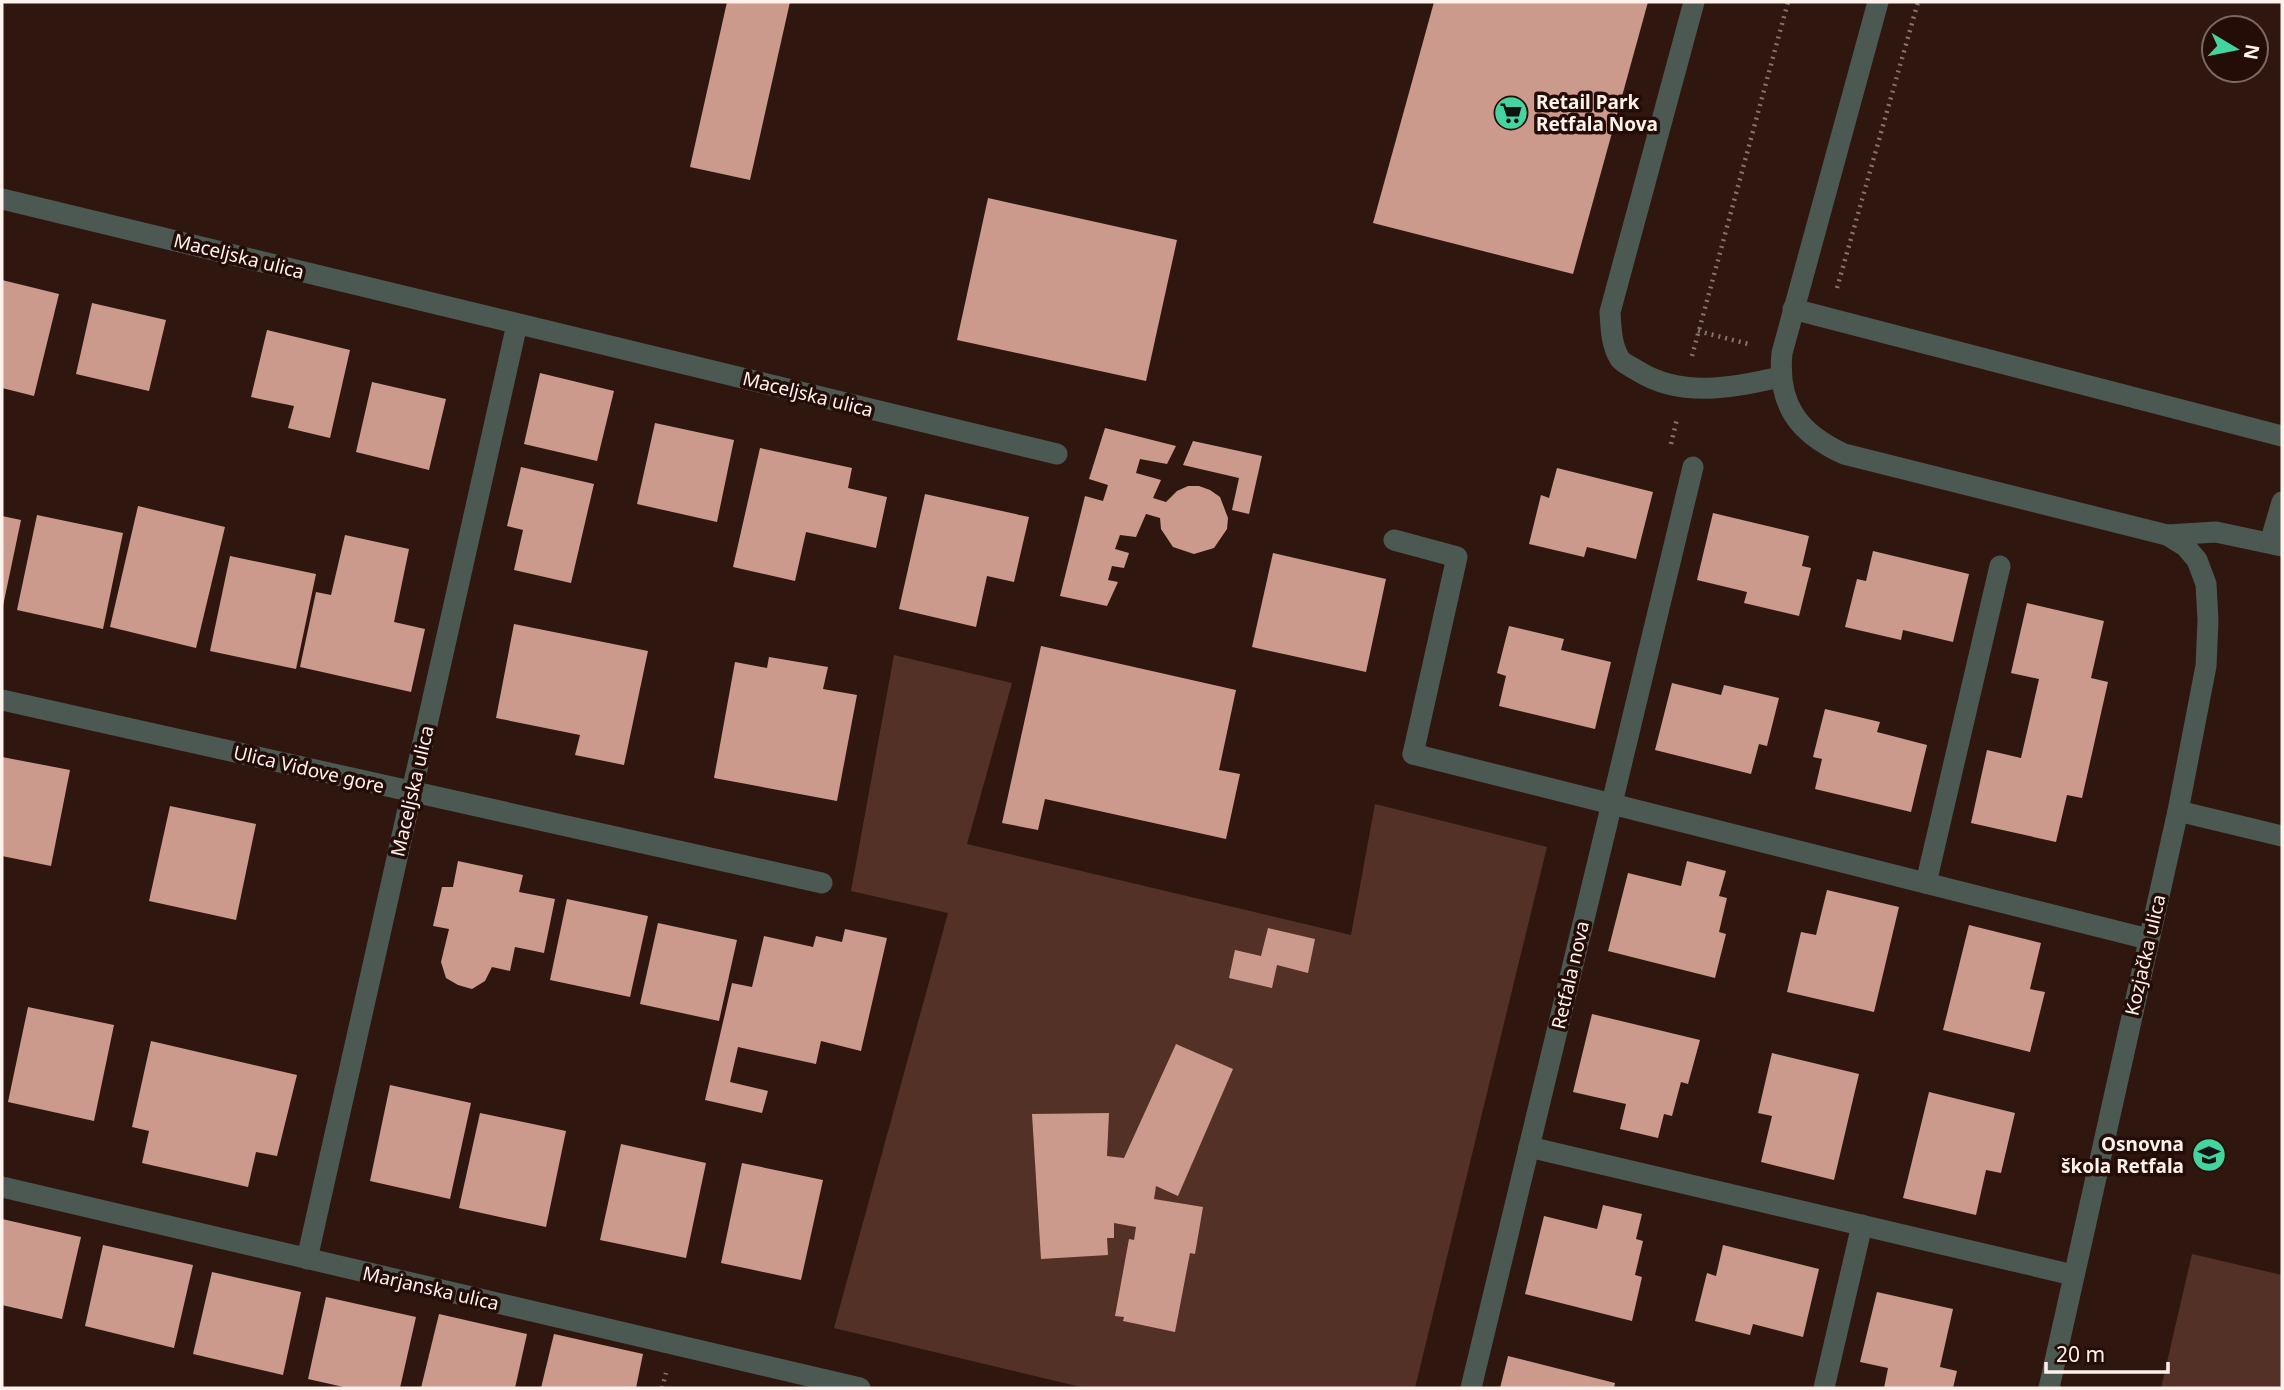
<svg xmlns="http://www.w3.org/2000/svg" width="2284" height="1390" font-family="'Noto Sans',sans-serif">
<style>
.green{fill:#543127}
.building{fill:#cc9a8c}
.lines{fill:none;stroke-linecap:round;stroke-linejoin:round}
.path{stroke:#85726b;stroke-width:4.5;stroke-dasharray:2 5;stroke-linecap:butt}
.lane{stroke:#4c5852;stroke-width:21}
.street{stroke:#4c5852;stroke-width:21}
.labels{text-anchor:middle;dominant-baseline:central;stroke-width:7;stroke-linejoin:round;paint-order:stroke}
.poi-label{font-size:19px;font-weight:bold;fill:#fff1ec;stroke:#240d07;text-anchor:start}
.street-label{font-size:19px;fill:#fff1ec;stroke:#240d07}
</style>
<rect width="100%" height="100%" fill="#2f170f"/>
<g class="green">
<path d="M894,655L1012,683L967,844L1351,935L1375,804L1547,847L1415,1388H1085L834,1328L948,913L851,891Z"/>
<path d="M2192,1254L2282,1275V1388H2161Z"/>
</g>
<g class="building">
<path d="M727,2H790L750,180L690,167Z"/>
<path d="M1434,2H1648L1573,274L1373,223Z"/>
<path d="M988,198L1177,240L1146,381L957,340Z"/>
<path d="M2,280L59,294L34,396L2,388Z"/>
<path d="M92,303L166,320L149,391L76,374Z"/>
<path d="M267,330L350,350L330,438L288,428L294,406L251,397Z"/>
<path d="M540,373L614,391L597,461L524,444Z"/>
<path d="M372,382L446,399L429,470L356,452Z"/>
<path d="M655,423L734,440L717,522L637,504Z"/>
<path d="M1105,428L1176,446L1167,464L1140,459L1136,473L1161,480L1153,498L1166,502L1177,491L1188,486H1199L1210,490L1220,497L1228,518L1227,529L1214,548L1194,554L1173,547L1161,529L1160,518L1146,514L1136,537L1120,535L1115,549L1129,553L1124,568L1112,566L1108,580L1118,582L1107,606L1060,596L1085,496L1103,501L1108,485L1089,479Z"/>
<path d="M1193,441L1262,456L1249,514L1232,510L1239,478L1183,465Z"/>
<path d="M760,448L852,468L848,488L887,497L876,548L806,532L795,581L733,567Z"/>
<path d="M521,467L594,484L571,583L514,570L523,530L507,526Z"/>
<path d="M1557,468L1653,492L1636,559L1587,547L1584,557L1529,544L1541,495L1549,498Z"/>
<path d="M925,494L1029,517L1014,582L987,576L976,627L899,609Z"/>
<path d="M138,506L225,527L196,648L110,627Z"/>
<path d="M1713,513L1809,536L1802,566L1811,568L1799,616L1744,603L1747,592L1697,580Z"/>
<path d="M37,515L123,533L103,629L17,610Z"/>
<path d="M2,516L21,520L3,606H2Z"/>
<path d="M345,535L409,549L394,622L425,629L411,692L300,667L316,592L331,595Z"/>
<path d="M1873,551L1969,574L1953,642L1903,630L1901,640L1845,627L1857,579L1866,581Z"/>
<path d="M1273,553L1386,579L1366,672L1252,647Z"/>
<path d="M230,556L316,574L296,669L210,651Z"/>
<path d="M2027,603L2104,621L2091,678L2108,682L2082,798L2067,795L2056,842L1971,823L1987,750L2021,758L2039,679L2011,673Z"/>
<path d="M514,624L648,651L624,765L575,755L580,735L496,718Z"/>
<path d="M1509,626L1564,639L1561,650L1611,662L1595,729L1499,706L1506,676L1497,673Z"/>
<path d="M1041,646L1236,690L1219,770L1240,774L1226,839L1045,799L1038,830L1002,823Z"/>
<path d="M769,657L828,667L823,689L857,695L837,801L714,778L735,662L767,668Z"/>
<path d="M1672,683L1721,695L1724,685L1779,698L1767,746L1759,744L1751,774L1655,750Z"/>
<path d="M1825,709L1880,722L1877,732L1927,745L1911,812L1815,789L1822,759L1813,757Z"/>
<path d="M2,757L70,770L51,866L2,856Z"/>
<path d="M170,806L256,824L236,920L149,901Z"/>
<path d="M458,861L523,875L519,892L555,899L544,953L515,947L510,971L492,967L485,981L472,989L458,985L446,978L441,962L449,929L433,926L442,887H453Z"/>
<path d="M1687,861L1726,871L1719,896L1727,898L1719,932L1726,934L1715,978L1608,951L1628,873L1681,886Z"/>
<path d="M1827,890L1899,907L1874,1012L1787,992L1801,932L1816,935Z"/>
<path d="M567,899L648,916L630,997L550,980Z"/>
<path d="M658,923L737,940L719,1021L640,1004Z"/>
<path d="M1969,925L2041,943L2030,989L2045,992L2030,1052L1943,1030Z"/>
<path d="M1268,928L1315,939L1308,973L1277,965L1272,988L1229,978L1235,950L1261,956Z"/>
<path d="M845,929L887,938L861,1051L821,1041L816,1064L738,1047L730,1082L768,1091L762,1113L705,1100L732,983L752,987L764,936L813,947L816,936L842,942Z"/>
<path d="M28,1007L114,1025L94,1121L8,1102Z"/>
<path d="M1592,1014L1700,1040L1688,1084L1681,1082L1672,1116L1664,1114L1658,1138L1620,1129L1626,1104L1573,1092Z"/>
<path d="M151,1041L297,1075L277,1156L256,1152L248,1187L142,1163L149,1131L132,1127Z"/>
<path d="M1176,1044L1233,1069L1178,1196L1156,1186L1154,1199L1203,1207L1195,1254L1190,1253L1175,1332L1123,1321L1124,1317L1115,1316L1129,1239L1134,1240L1136,1227L1114,1223V1238H1107L1108,1255L1041,1259L1032,1114L1109,1113L1107,1156L1124,1158Z"/>
<path d="M1772,1053L1859,1074L1834,1180L1761,1162L1772,1116L1758,1113Z"/>
<path d="M390,1085L471,1103L450,1199L370,1181Z"/>
<path d="M1929,1092L2015,1113L2001,1173L1986,1170L1976,1215L1903,1198Z"/>
<path d="M480,1113L566,1131L546,1227L459,1208Z"/>
<path d="M621,1144L706,1163L686,1258L600,1240Z"/>
<path d="M742,1163L823,1180L801,1280L721,1263Z"/>
<path d="M1603,1205L1642,1214L1636,1239L1643,1241L1635,1275L1642,1277L1632,1321L1525,1294L1544,1216L1597,1229Z"/>
<path d="M2,1219L81,1237L62,1319L2,1305Z"/>
<path d="M103,1245L193,1265L174,1348L85,1326Z"/>
<path d="M1723,1245L1819,1269L1803,1337L1753,1324L1750,1335L1695,1321L1707,1273L1716,1276Z"/>
<path d="M212,1272L301,1292L283,1375L193,1354Z"/>
<path d="M1877,1292L1953,1309L1940,1367L1957,1371L1953,1388H1884L1888,1368L1860,1362Z"/>
<path d="M326,1297L416,1317L400,1388H348L308,1379Z"/>
<path d="M439,1314L527,1334L515,1388H421Z"/>
<path d="M554,1334L643,1354L636,1388H541Z"/>
<path d="M1508,1356L1615,1383L1614,1388H1500Z"/>
</g>
<g class="lines">
<g class="path">
<path d="M1837,288L1918,2"/>
<path d="M1698,331L1752,345"/>
<path d="M1692,356L1788,2"/>
<path d="M1671,444L1677,419"/>
<path d="M662,1388L666,1373"/>
</g>
<g class="lane">
<path d="M1694,2L1610,312C1611,327 1611,345 1620,359C1624,364 1632,367 1638,371C1681,398 1733,388 1780,377"/>
<path d="M1793,309L2282,436"/>
<path d="M2167,535L2216,532L2282,546"/>
<path d="M1394,540L1457,557L1413,754"/>
<path d="M2270,543L2282,502"/>
<path d="M2178,811L2282,836"/>
</g>
<g class="street">
<path d="M1878,2L1782,353C1777,404 1798,433 1844,454L2167,535L2185,546L2197,560L2206,584L2208,620L2206,666L2178,811L2049,1388"/>
<path d="M2,199L1057,454"/>
<path d="M2,700L822,883"/>
<path d="M1413,754L2148,939"/>
<path d="M1926,883L2000,566"/>
<path d="M1529,1147L2073,1275"/>
<path d="M2,1187L860,1388"/>
<path d="M307,1259L517,324"/>
<path d="M1471,1388L1693,467"/>
<path d="M1824,1388L1862,1225"/>
</g>
</g>
<defs>
<g id="supermarket-disc" transform="scale(1.75)"><circle r="9.5" fill="#44d49f" stroke="#240d07"/><path d="M-6-5.5h2.5l.6 2H6L4.5 2H-2.5L-4.4-4H-6ZM-1.5 3.2a1.3 1.3 0 1 0 .1 0ZM3 3.2a1.3 1.3 0 1 0 .1 0Z" fill="#111"/></g>
<g id="school-disc" transform="scale(1.75)"><circle r="9.5" fill="#44d49f" stroke="#240d07"/><path d="M0-5L7-2L0 1L-7-2ZM-4 1L0 2.5L4 1V4Q0 6-4 4Z" fill="#111"/></g>
</defs>
<g fill-rule="evenodd">
<use href="#supermarket-disc" x="1511" y="113"/>
<use href="#school-disc" x="2209" y="1155"/>
</g>
<g class="labels">
<g class="poi-label">
<text x="1536" y="102">Retail Park<tspan x="1536" dy="22">Retfala Nova</tspan></text>
<text x="2184" y="1144" text-anchor="end">Osnovna<tspan x="2184" dy="22">škola Retfala</tspan></text>
</g>
<g class="street-label">
<text transform="translate(239 256) rotate(14)">Maceljska ulica</text>
<text transform="translate(808 394) rotate(14)">Maceljska ulica</text>
<text transform="translate(309 769) rotate(13)">Ulica Vidove gore</text>
<text transform="translate(412 791) rotate(-77)">Maceljska ulica</text>
<text transform="translate(2145 955) rotate(-77)">Kozjačka ulica</text>
<text transform="translate(1570 975) rotate(-77)">Retfala nova</text>
<text transform="translate(431 1288) rotate(13)">Marjanska ulica</text>
</g>
</g>
<rect width="2284" height="1390" fill="none" stroke="#fff1ec" stroke-width="7"/>
<g transform="translate(2235 49) rotate(100)"><circle r="33" fill="#240d07" stroke="#7c6863" stroke-width="2"/>
<path d="M0-5L12 26L0 18L-12 26Z" fill="#44d49f"/>
<text y="-10" font-size="19" font-weight="bold" text-anchor="middle" fill="#fff1ec">N</text>
</g>
<path d="M2046 1362v10h122v-10" fill="none" stroke="#fff1ec" stroke-width="3.5"/>
<text x="2056" y="1362" font-size="21" fill="#fff1ec" stroke="#240d07" stroke-width="5" paint-order="stroke">20 m</text>
</svg>
